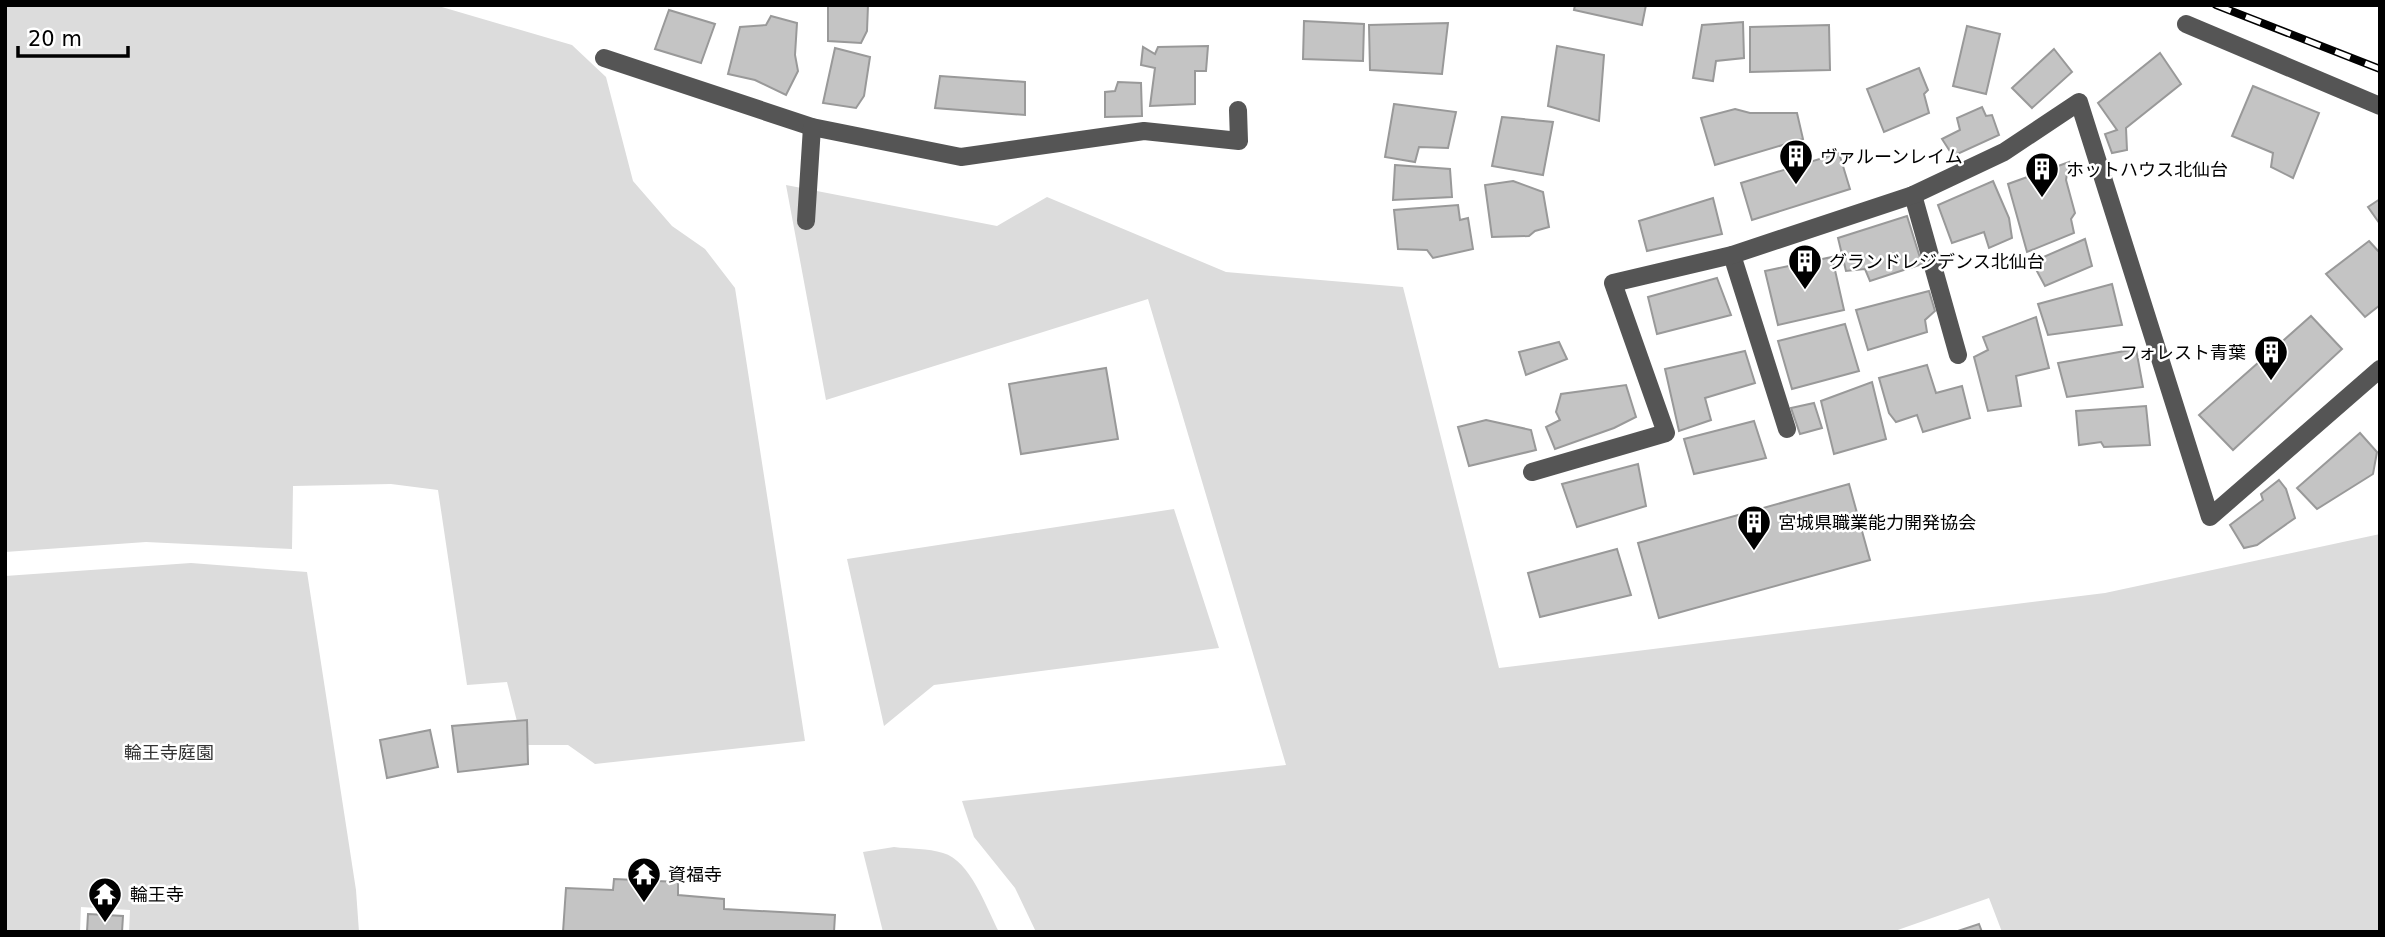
<svg xmlns="http://www.w3.org/2000/svg" width="2385" height="937" font-family="'DejaVu Sans','Noto Sans JP',sans-serif">
<style>
.green{fill:#dcdcdc}
.building{fill:#c4c4c4;stroke:#999;stroke-width:2}
.lines{fill:none;stroke-linecap:round;stroke-linejoin:round}
.minor{stroke:#555;stroke-width:18}
.rail-casing{stroke:#000;stroke-width:8}
.rail{stroke:#fff;stroke-width:5;stroke-dasharray:16;stroke-linecap:butt}
.labels{text-anchor:middle;dominant-baseline:central;stroke-width:5;stroke-linejoin:round;paint-order:stroke}
.poi-label{font-size:18px;fill:#000;stroke:#fff;text-anchor:start}
.park-label{font-size:18px;fill:#333;stroke:#fff}
</style>
<rect width="100%" height="100%" fill="#fff"/>
<g class="green">
<path d="M5,5H435L572,45L606,77L633,181L672,226L705,249L735,288L805,741L595,764L568,745H523L507,682L467,685L438,490L391,484L293,486L292,549L146,542L5,552Z"/>
<path d="M786,185L997,226L1047,197L1226,272L1403,287L1499,668L2105,593L2380,534V932H2002L1989,898L1892,932H1036L1015,888L974,837L962,801L1286,765L1148,299L826,400Z"/>
<path d="M1174,509L1219,648L934,685L884,726L847,559Z"/>
<path d="M191,563L307,572L356,890L359,932H129L130,910L81,907L80,932H5V576Z"/>
<path d="M894,847C910,849 928,848 943,853C970,860 987,909 999,932H883L863,852Z"/>
</g>
<g class="building">
<path d="M828,5H868L867,31L861,43L828,41Z"/>
<path d="M1575,5H1646L1642,25L1574,10Z"/>
<path d="M669,10L715,24L701,63L655,49Z"/>
<path d="M771,16L797,23L795,55L798,71L786,95L755,80L728,74L740,27L766,25Z"/>
<path d="M1304,21L1364,24L1363,61L1303,59Z"/>
<path d="M1743,22L1744,58L1716,61L1713,81L1693,78L1702,25Z"/>
<path d="M1448,23L1442,74L1370,70L1369,25Z"/>
<path d="M1829,25L1830,70L1750,72V27Z"/>
<path d="M1967,26L2000,34L1986,94L1953,86Z"/>
<path d="M1208,46L1206,71H1195V104L1150,106L1155,68L1141,65L1143,47L1155,54L1158,47Z"/>
<path d="M1557,46L1604,55L1599,121L1548,106Z"/>
<path d="M835,48L870,57L864,96L856,108L823,103Z"/>
<path d="M2054,49L2072,72L2032,108L2012,88Z"/>
<path d="M2160,53L2181,84L2126,128L2127,150L2112,153L2105,134L2117,130L2098,103Z"/>
<path d="M1919,68L1928,90L1924,94L1929,113L1884,132L1867,89Z"/>
<path d="M940,76L1025,82V115L935,108Z"/>
<path d="M1118,82L1141,83L1142,116L1105,117V92L1115,91Z"/>
<path d="M2253,86L2319,113L2293,178L2271,167L2273,153L2232,136Z"/>
<path d="M1394,104L1456,112L1448,148L1419,147L1415,162L1385,157Z"/>
<path d="M1982,107L1986,116L1992,115L1999,135L1953,156L1942,139L1960,130L1957,118Z"/>
<path d="M1735,109L1750,113H1797L1803,139L1715,165L1701,118Z"/>
<path d="M1502,117L1553,122L1543,175L1492,166Z"/>
<path d="M1839,153L1850,189L1752,220L1741,183Z"/>
<path d="M2069,162L2066,180L2075,213L2071,219L2074,233L2027,252L2008,184Z"/>
<path d="M1395,165L1450,169L1452,197L1393,200Z"/>
<path d="M1513,181L1543,192L1549,227L1535,231L1529,236L1492,237L1485,185Z"/>
<path d="M1993,181L2009,218L2012,238L1989,248L1984,232L1952,243L1938,205Z"/>
<path d="M1713,198L1722,234L1647,251L1639,221Z"/>
<path d="M2380,199V224L2368,207Z"/>
<path d="M1458,205L1460,220L1468,218L1473,249L1433,258L1427,250L1398,249L1394,210Z"/>
<path d="M1907,216L1922,264L1870,281L1865,269L1846,271L1838,238Z"/>
<path d="M2085,239L2092,266L2045,286L2032,262Z"/>
<path d="M2369,241L2380,253V305L2365,317L2326,274Z"/>
<path d="M1832,257L1844,310L1778,325L1765,271Z"/>
<path d="M1717,278L1731,315L1657,334L1648,297Z"/>
<path d="M2112,284L2122,325L2048,335L2038,304Z"/>
<path d="M1929,291L1935,311L1925,320L1927,332L1868,350L1856,310Z"/>
<path d="M2311,316L2342,349L2233,450L2199,415Z"/>
<path d="M2036,317L2049,368L2016,376L2021,406L1988,411L1974,357L1988,350L1983,337Z"/>
<path d="M1845,324L1859,371L1792,389L1778,341Z"/>
<path d="M1559,342L1567,359L1526,375L1519,352Z"/>
<path d="M2136,349L2143,387L2067,397L2058,363Z"/>
<path d="M1745,351L1755,383L1705,398L1711,420L1679,431L1665,369Z"/>
<path d="M1927,365L1936,393L1962,386L1970,418L1923,432L1917,415L1896,422L1889,413L1879,378Z"/>
<path d="M1106,368L1118,439L1021,454L1009,384Z"/>
<path d="M1872,382L1886,439L1834,454L1821,401Z"/>
<path d="M1626,385L1636,417L1614,428L1555,449L1546,427L1560,420L1556,412L1561,394Z"/>
<path d="M1814,403L1822,428L1800,434L1791,408Z"/>
<path d="M2146,406L2150,445L2104,447L2101,442L2079,445L2076,411Z"/>
<path d="M1486,420L1531,430L1536,450L1469,466L1458,427Z"/>
<path d="M1754,421L1766,458L1694,474L1684,439Z"/>
<path d="M2360,433L2377,452L2373,474L2317,509L2297,488Z"/>
<path d="M1638,464L1646,506L1577,527L1562,484Z"/>
<path d="M2279,480L2286,489L2295,518L2257,545L2244,548L2230,525L2263,500L2261,494Z"/>
<path d="M1849,484L1870,560L1659,618L1638,543Z"/>
<path d="M1617,549L1631,595L1540,617L1528,573Z"/>
<path d="M527,720L528,764L458,772L452,726Z"/>
<path d="M430,730L438,767L387,778L380,740Z"/>
<path d="M614,879L678,882V895L724,899V909L835,915L834,932H563L566,888L613,890Z"/>
<path d="M88,914L123,916L122,932H87Z"/>
<path d="M1979,924L1982,932H1955Z"/>
</g>
<g class="lines">
<g class="minor">
<path d="M2186,24L2380,106"/>
<path d="M604,58L812,127L961,157L1144,131L1239,141L1238,110"/>
<path d="M1913,195L1958,355"/>
<path d="M806,221L812,127"/>
<path d="M1732,255L1787,429"/>
<path d="M1532,472L1666,433L1613,283L1732,255L1913,195L2004,152L2079,102L2210,517L2380,369"/>
</g>
<g class="rail-casing">
<path id="rail" d="M2216,5L2380,69"/>
</g>
<use href="#rail" class="rail"/>
</g>
<defs>
<g id="building-pin" transform="scale(1.75)"><path d="M0 17L-7.5 6A9.5 9.5 0 1 1 7.5 6Z" fill="#000" stroke="#fff"/><path d="M-4-6H4V6H1V3H-1V6H-4ZM-2.5-4.3h1.7v1.8h-1.7ZM.8-4.3h1.7v1.8H.8ZM-2.5-1h1.7V.8h-1.7ZM.8-1h1.7V.8H.8Z" fill="#fff"/></g>
<g id="temple-pin" transform="scale(1.75)"><path d="M0 17L-7.5 6A9.5 9.5 0 1 1 7.5 6Z" fill="#000" stroke="#fff"/><path d="M0-6L5-2H3V0L6.5 2.5H4V6H1.5V3h-3V6H-4V2.5H-6.5L-3 0V-2H-5Z" fill="#fff"/></g>
</defs>
<g fill-rule="evenodd">
<use href="#building-pin" x="1796" y="156"/>
<use href="#building-pin" x="2042" y="169"/>
<use href="#building-pin" x="1805" y="261"/>
<use href="#building-pin" x="2271" y="352"/>
<use href="#building-pin" x="1754" y="522"/>
<use href="#temple-pin" x="644" y="874"/>
<use href="#temple-pin" x="105" y="894"/>
</g>
<g class="labels">
<g class="poi-label">
<text x="1820" y="156">ヴァルーンレイム</text>
<text x="2066" y="169">ホットハウス北仙台</text>
<text x="1829" y="261">グランドレジデンス北仙台</text>
<text x="2246" y="352" text-anchor="end">フォレスト青葉</text>
<text x="1778" y="522">宮城県職業能力開発協会</text>
<text x="668" y="874">資福寺</text>
<text x="130" y="894">輪王寺</text>
</g>
<g class="park-label">
<text x="169" y="752">輪王寺庭園</text>
</g>
</g>
<rect width="2385" height="937" fill="none" stroke="#000000" stroke-width="14"/>
<path d="M18 46v10h110v-10" fill="none" stroke="#000000" stroke-width="3.5"/>
<text x="28" y="46" font-size="21" fill="#000000" stroke="#ffffff" stroke-width="5" paint-order="stroke">20 m</text>
</svg>
